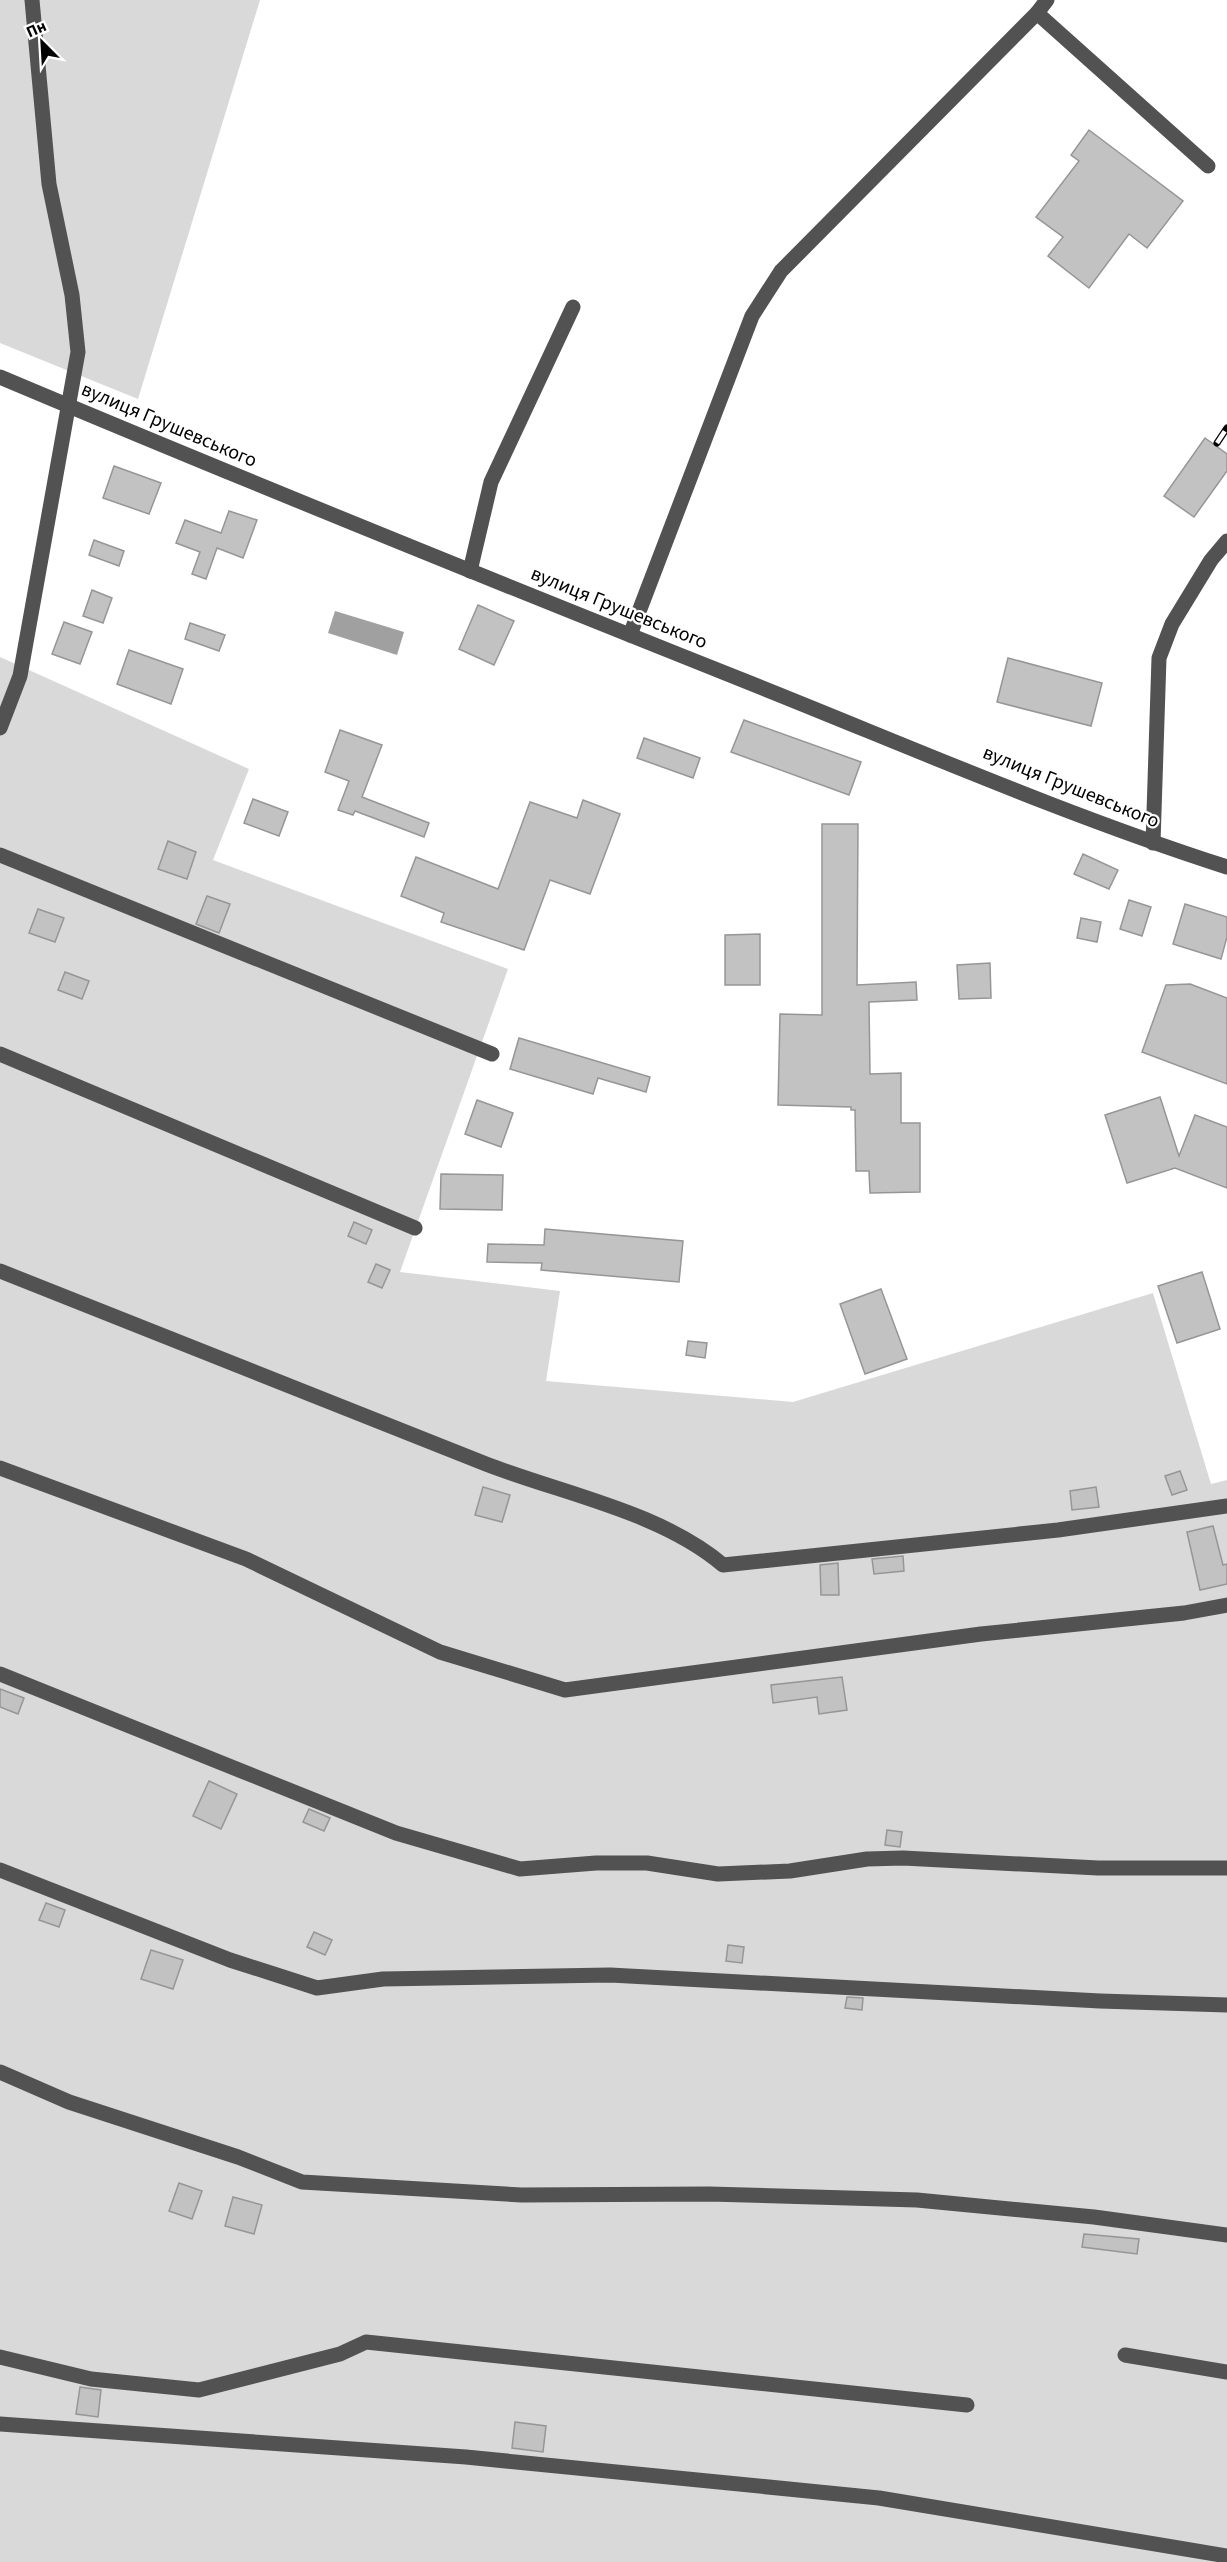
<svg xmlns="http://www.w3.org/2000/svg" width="1227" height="2562" font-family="'Source Sans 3',sans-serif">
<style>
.green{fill:#d9d9d9}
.water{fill:#a0a0a0}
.building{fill:#c2c2c2;stroke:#969696;stroke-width:1.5}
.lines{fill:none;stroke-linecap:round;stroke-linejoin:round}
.minor{stroke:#525252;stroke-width:15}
.rail-casing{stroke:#000;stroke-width:7}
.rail{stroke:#fff;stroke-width:4.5;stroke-dasharray:14;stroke-linecap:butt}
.labels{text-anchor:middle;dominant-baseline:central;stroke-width:4.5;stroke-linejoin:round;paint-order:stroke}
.street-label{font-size:20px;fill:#000;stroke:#fff}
</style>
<rect width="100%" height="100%" fill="#fff"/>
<g class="green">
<path d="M0,0H260L138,399L0,343Z"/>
<path d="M0,657L249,769L213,860L508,969L400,1272L560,1291L546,1381L793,1402L1153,1293L1211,1484L1227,1480V2562H0Z"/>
</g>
<path class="water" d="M335,611L404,632L397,655L328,633Z"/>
<g class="building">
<path d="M1089,130L1183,201L1147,248L1129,234L1089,288L1048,256L1063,237L1036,217L1079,161L1071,155Z"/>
<path d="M1205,438L1227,454V471L1194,517L1164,496Z"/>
<path d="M114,466L161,483L149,514L103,498Z"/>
<path d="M229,511L257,520L243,558L217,548L206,579L192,574L200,552L176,543L185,520L221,533Z"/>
<path d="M94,540L124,551L119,566L89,555Z"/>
<path d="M92,590L112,598L103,623L83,616Z"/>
<path d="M478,605L514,621L494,665L459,649Z"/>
<path d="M64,622L92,632L80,664L52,654Z"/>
<path d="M190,623L225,635L219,651L185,639Z"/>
<path d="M129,650L183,669L171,704L117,684Z"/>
<path d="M1008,658L1102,683L1091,726L997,702Z"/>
<path d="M744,720L861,762L849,795L731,752Z"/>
<path d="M340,730L382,745L362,797L429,823L424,837L355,811L353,815L338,810L349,781L325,772Z"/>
<path d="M644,738L700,758L693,778L637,758Z"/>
<path d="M253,799L288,812L279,836L244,823Z"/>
<path d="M583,800L620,814L590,894L550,880L524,950L441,922L444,913L401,896L416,857L498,889L530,802L577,818Z"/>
<path d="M822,824H858L857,985L916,982L917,1000L869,1002L870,1074L901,1073V1123H920V1192L870,1193L869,1171H856L855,1110H851V1107L778,1105L780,1014L822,1015Z"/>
<path d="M168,841L196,852L187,879L158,869Z"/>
<path d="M1083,854L1118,870L1109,889L1074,874Z"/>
<path d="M207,896L230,904L219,933L196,924Z"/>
<path d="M1129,900L1151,907L1142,936L1120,929Z"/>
<path d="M1185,904L1227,917V937L1221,959L1173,944Z"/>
<path d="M38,909L64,918L55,942L29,933Z"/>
<path d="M1081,918L1101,922L1097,942L1077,938Z"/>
<path d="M760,934V985H725V935Z"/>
<path d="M990,963L991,998L959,999L957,965Z"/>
<path d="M65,972L89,981L82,999L58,990Z"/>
<path d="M1190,984L1227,998V1084L1142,1052L1166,985Z"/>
<path d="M519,1038L650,1077L646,1092L598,1078L593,1094L510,1069Z"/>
<path d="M1160,1097L1179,1156L1195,1115L1227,1127V1188L1175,1168L1127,1183L1105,1115Z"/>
<path d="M477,1100L513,1113L501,1147L465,1134Z"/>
<path d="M441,1174L503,1175L502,1210L440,1209Z"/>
<path d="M354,1222L372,1230L366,1244L348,1236Z"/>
<path d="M545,1229L683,1241L679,1282L541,1270L542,1263L487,1262L488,1244L544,1245Z"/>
<path d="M376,1264L390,1270L382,1288L368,1282Z"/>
<path d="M1202,1272L1220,1329L1177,1343L1158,1286Z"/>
<path d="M881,1289L907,1359L865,1374L840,1304Z"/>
<path d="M688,1341L707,1343L705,1358L686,1355Z"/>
<path d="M1180,1471L1187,1490L1172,1495L1165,1476Z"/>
<path d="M483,1487L510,1495L502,1522L475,1515Z"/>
<path d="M1096,1487L1099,1507L1072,1510L1070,1491Z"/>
<path d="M1213,1526L1223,1565L1227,1564V1584L1200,1590L1187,1532Z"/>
<path d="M903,1556L904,1571L874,1574L872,1559Z"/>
<path d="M838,1563L839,1595H821L820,1565Z"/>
<path d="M842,1677L847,1710L819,1714L817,1697L773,1703L771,1685Z"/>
<path d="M0,1689L24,1698L18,1714L0,1707Z"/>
<path d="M209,1781L237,1794L221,1829L193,1816Z"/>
<path d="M309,1809L330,1818L324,1831L303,1822Z"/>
<path d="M887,1830L902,1832L900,1847L885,1845Z"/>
<path d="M46,1903L65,1910L59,1927L39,1920Z"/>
<path d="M314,1932L332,1940L325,1955L307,1947Z"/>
<path d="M728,1945L744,1947L742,1963L726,1961Z"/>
<path d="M151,1950L183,1960L173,1989L141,1979Z"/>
<path d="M847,1997L863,1998L862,2010L845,2008Z"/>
<path d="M179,2183L202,2191L192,2219L169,2211Z"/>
<path d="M233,2197L262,2205L254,2234L225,2226Z"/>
<path d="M1084,2234L1139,2239L1137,2254L1082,2247Z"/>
<path d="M80,2387L101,2390L98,2417L76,2414Z"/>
<path d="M515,2422L546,2426L543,2452L512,2448Z"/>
</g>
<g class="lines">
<g class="minor">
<path d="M1037,13L1047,0"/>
<path d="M0,377C249,482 499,583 750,683C908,746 1065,815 1227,867"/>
<path d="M470,571L491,482L573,307"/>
<path d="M630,635L752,316L781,271L1037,13L1208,166"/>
<path d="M0,728L20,676L78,352L72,295L49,184L32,0"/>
<path d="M1153,843L1159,658L1172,624L1211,560L1227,541"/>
<path d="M0,855L492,1054"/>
<path d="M0,1054L415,1228"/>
<path d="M0,1271C162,1336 324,1401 486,1464C563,1494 661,1512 723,1565L1058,1530L1227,1506"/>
<path d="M0,1468L246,1559L440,1652L565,1690L981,1634L1184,1613L1227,1605"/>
<path d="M0,1674L396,1833L520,1869L596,1863H647L718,1874L790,1871L867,1859L903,1858L1098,1868H1227"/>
<path d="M0,1870L230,1960L317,1988L383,1979L610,1975L1100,2001L1227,2005"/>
<path d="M0,2072L69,2102L238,2157L302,2182L521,2195L709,2194L917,2200L1094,2217L1227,2235"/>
<path d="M1125,2355L1227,2372"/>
<path d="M0,2357L91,2379L199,2390L340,2354L366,2342L967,2405"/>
<path d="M0,2424L466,2457L879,2498L1227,2556"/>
</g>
<g class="rail-casing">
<path id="rail" d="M1217,443L1227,428"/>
</g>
<use href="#rail" class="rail"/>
</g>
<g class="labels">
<g class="street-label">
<text transform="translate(169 425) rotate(23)">вулиця Грушевського</text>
<text transform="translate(619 608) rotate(22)">вулиця Грушевського</text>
<text transform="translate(1071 787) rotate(22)">вулиця Грушевського</text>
</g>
</g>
<g transform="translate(42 42) rotate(336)" stroke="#ffffff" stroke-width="4.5" paint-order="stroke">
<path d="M0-4.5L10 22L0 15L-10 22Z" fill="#000000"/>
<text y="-9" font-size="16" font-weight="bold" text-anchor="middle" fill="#000000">Пн</text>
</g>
</svg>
